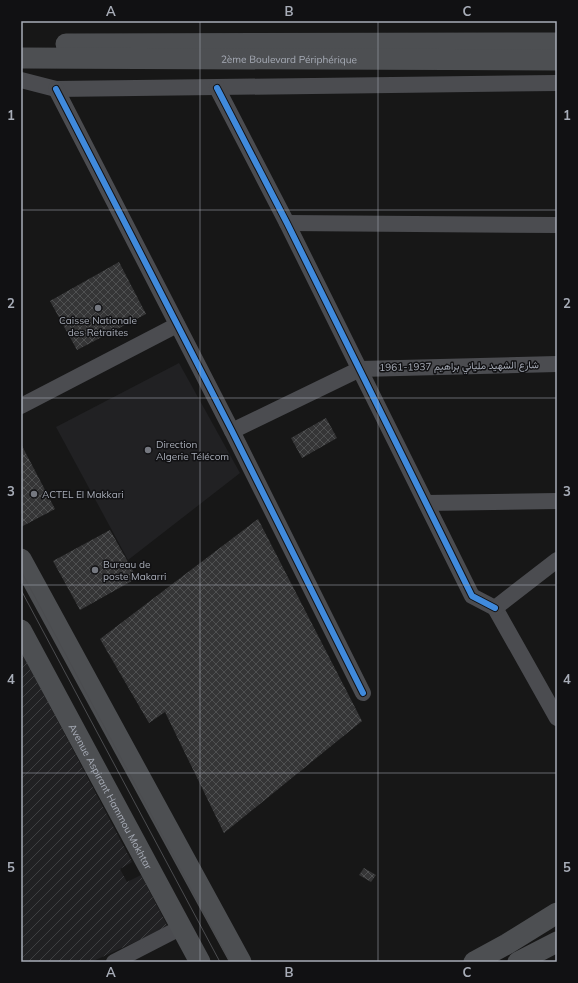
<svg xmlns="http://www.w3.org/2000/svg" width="578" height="983" font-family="Mulish,Vazirmatn,sans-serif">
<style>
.built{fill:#212123}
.industrial{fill:url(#industrial-furrows)}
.building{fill:url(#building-cross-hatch)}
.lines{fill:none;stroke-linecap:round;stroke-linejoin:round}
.minor{stroke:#4b4c50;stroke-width:16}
.major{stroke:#4d4f52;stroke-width:21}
.tram{stroke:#4b4c4f;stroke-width:1}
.cycleway-casing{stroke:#111113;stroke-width:8}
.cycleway{stroke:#408adc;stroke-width:6}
.grid{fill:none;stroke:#a8adb8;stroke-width:1;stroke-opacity:0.55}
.poi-dot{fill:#757880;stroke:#111113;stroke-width:1.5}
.labels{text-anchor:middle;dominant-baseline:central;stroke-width:3;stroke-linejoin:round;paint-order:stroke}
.street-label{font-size:10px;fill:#a8adb8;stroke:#111113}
.poi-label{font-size:10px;fill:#a8adb8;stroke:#111113;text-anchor:start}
.neatline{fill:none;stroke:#a8adb8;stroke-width:1.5}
.grid-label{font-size:13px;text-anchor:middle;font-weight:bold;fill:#a8adb8}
</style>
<defs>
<pattern id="industrial-furrows" width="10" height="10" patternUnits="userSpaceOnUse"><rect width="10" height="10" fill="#212123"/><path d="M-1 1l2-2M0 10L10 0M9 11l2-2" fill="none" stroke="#3e3f41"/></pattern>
<pattern id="building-cross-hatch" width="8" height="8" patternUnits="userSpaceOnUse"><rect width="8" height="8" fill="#353536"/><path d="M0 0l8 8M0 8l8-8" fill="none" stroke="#4f5051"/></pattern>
</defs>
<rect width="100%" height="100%" fill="#171717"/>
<path class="built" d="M179,363L240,473L128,560L56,427Z"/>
<path class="industrial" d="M21,651L132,862L120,869L127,882L141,875L168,927L91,962H21Z"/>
<g class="building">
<path d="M119,262L146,314L77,350L50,301Z"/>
<path d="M326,418L337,438L302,458L291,438Z"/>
<path d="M21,444L55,509L21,527Z"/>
<path d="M258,519L362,721L224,833L165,712L149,723L100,639Z"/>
<path d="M110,530L137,578L80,610L53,561Z"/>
<path d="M364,868L376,875L371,882L359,875Z"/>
</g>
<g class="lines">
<g class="minor">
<path d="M21,80L56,89L557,83"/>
<path d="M217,88L287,223L472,596L495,608"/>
<path d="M56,89L232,431L363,693"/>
<path d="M287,223L557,225"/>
<path d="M21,406L177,325"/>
<path d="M232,431L360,369L557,364"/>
<path d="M426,503L557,501"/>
<path d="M495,608L557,718"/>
<path d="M495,608L557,560"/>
<path d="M114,962L182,927"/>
</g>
<g class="major">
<path d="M66,44L557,43"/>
<path id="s1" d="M21,58L557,60"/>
<path d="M21,559L241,962"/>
<path id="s2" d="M21,630L200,962"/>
<path d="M474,962L507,944L557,913"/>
<path d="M518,962L557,942"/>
</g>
<g class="tram">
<path d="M21,571L230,962"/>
<path d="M21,590L220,962"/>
</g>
<g class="cycleway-casing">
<g id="cycleway">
<path d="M217,88L287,223L472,596L495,608"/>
<path d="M56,89L232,431L363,693"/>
</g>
</g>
<use href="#cycleway" class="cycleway"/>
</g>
<path class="grid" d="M200,21V962M378,21V962M21,210H557M21,398H557M21,585H557M21,773H557"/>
<g class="poi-dot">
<circle cx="98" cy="308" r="4"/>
<circle cx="148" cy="450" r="4"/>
<circle cx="34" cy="494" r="4"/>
<circle cx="95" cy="570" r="4"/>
</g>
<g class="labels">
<g class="street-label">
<text stroke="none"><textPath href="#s1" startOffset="268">2ème Boulevard Périphérique</textPath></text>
<text transform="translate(459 366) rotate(-1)">شارع الشهيد ملياني براهيم 1937-1961</text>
<text stroke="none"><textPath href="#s2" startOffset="189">Avenue Aspirant Hammou Mokhtar</textPath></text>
</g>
<g class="poi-label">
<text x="98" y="320" text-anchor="middle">Caisse Nationale<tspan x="98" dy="12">des Retraites</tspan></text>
<text x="156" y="444">Direction<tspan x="156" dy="12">Algerie Télécom</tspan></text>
<text x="42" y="494">ACTEL El Makkari</text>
<text x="103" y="564">Bureau de<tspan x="103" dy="12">poste Makarri</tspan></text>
</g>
</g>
<rect width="578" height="983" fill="none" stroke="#111113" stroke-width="44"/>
<rect x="22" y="22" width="534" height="939" class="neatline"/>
<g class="grid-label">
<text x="111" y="16">A</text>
<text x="289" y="16">B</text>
<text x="467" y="16">C</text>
<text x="11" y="120">1</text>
<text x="567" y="120">1</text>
<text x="11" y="308">2</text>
<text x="567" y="308">2</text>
<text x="11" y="496">3</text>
<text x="567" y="496">3</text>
<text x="11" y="684">4</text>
<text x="567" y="684">4</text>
<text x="11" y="872">5</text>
<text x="567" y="872">5</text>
<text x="111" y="977">A</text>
<text x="289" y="977">B</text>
<text x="467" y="977">C</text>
</g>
</svg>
